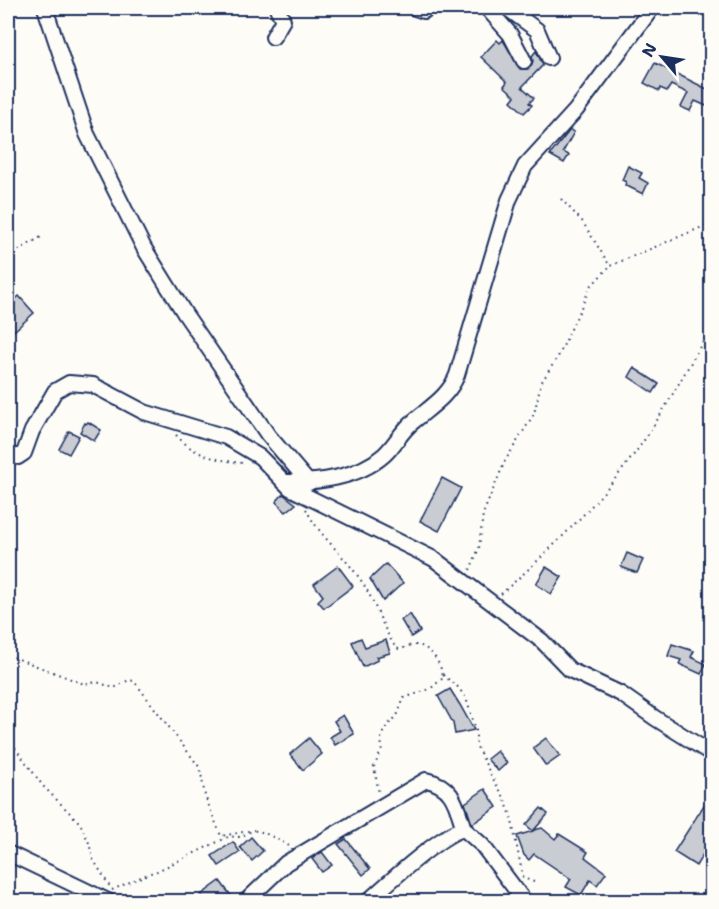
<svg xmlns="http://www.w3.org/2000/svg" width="719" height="909" font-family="'Shantell Sans',sans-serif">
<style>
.building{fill:#c9ccd3;stroke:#1b2f5e;stroke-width:1.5}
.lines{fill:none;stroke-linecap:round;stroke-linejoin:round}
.minor-casing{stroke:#1b2f5e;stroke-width:18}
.path{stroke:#1b2f5e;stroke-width:2;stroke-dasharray:1.5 4.5;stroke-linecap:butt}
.minor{stroke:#fdfcf7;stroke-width:14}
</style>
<rect width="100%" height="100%" fill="#fdfcf7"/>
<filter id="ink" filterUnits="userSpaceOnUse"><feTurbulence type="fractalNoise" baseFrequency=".0167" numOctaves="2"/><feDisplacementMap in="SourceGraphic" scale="12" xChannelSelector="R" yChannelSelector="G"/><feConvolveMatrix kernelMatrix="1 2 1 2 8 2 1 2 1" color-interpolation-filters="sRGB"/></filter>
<g filter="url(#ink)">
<g class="building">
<path d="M497,40L500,43L503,40L520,69H528L531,66L533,61L532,56L536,51L543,65L522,87L534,98L529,103L532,105L524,113L511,101L515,96L504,86L507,82L481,57Z"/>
<path d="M655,63L711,91V108L695,101L690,111L681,107L688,93L671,85L667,91L660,88L659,91L644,83Z"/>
<path d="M570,130L574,132L563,152L569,155L564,163L550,155Z"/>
<path d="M628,166L642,173L639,178L648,183L643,194L625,185L626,182L622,180Z"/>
<path d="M19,296L34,313L14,331L8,324V306Z"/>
<path d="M634,368L659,384L653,393L629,377Z"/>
<path d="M88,422L101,430L94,441L80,432L85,423L86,424Z"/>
<path d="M69,431L79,436L69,454L59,449Z"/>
<path d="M442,478L461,488L439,531L420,521Z"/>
<path d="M283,494L296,504L286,512L276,502Z"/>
<path d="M627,553L643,560L637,573L621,567Z"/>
<path d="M386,564L403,583L383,601L370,579Z"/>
<path d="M338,566L353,586L324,608L318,601L323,596L314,584Z"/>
<path d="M546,567L562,577L551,594L536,584Z"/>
<path d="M410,614L420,631L411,637L401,620Z"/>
<path d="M361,638L365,647L386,640L390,653L376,657L378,660L363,667L352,642Z"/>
<path d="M672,644L694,651L691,657L706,664L701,674L679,664L681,660L668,656Z"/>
<path d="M450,689L460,705L474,730L455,734L453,723L438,696Z"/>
<path d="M343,715L354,734L335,745L330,737L340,731L334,721Z"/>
<path d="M309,738L322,754L303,770L290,754Z"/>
<path d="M546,738L560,756L546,766L533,748Z"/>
<path d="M497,751L507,763L498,771L487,759Z"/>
<path d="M485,789L497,807L472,824L465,803Z"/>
<path d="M711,794V841L696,866L674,852Z"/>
<path d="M541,808L548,814L534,830L542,828L555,839L559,834L588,852L585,857L606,873L597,885L590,880L581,895L566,887L571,879L534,854L529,860L524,855L517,836L533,831L526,825Z"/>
<path d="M251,837L263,851L252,861L240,847Z"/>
<path d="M346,839L370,869L363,875L338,844Z"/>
<path d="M233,842L240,852L219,866L212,856Z"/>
<path d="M322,852L332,865L322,872L312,859Z"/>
<path d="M220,881L232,897L226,902H222L219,897L214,902H206L201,895Z"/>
</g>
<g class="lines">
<g class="minor-casing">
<g id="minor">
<path d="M45,8L87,134L144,248L185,314L268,435L309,483"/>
<path d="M415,8L424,11L428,8"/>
<path d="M487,8L510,34L524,61"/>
<path d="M507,8L537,30L549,58"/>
<path d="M273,37L283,20L277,8"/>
<path d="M8,454L18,457L24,453L32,431L55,391L69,383L93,385L144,412L226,437L260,457L290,488L434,559L542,641L570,670L621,694L655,718L712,754"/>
<path d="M284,482C317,483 358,478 384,455C395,445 402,430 414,421C430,407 449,396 457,375L509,200L525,166L576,110L652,8"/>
<path d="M8,853L110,902"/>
<path d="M245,902L286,863L426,780C454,786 456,805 464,829"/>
<path d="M367,902C387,884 442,833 464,829L482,845L525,902"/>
</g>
</g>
<g class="path">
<path d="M561,199L582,221L610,266L707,225"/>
<path d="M8,256L41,237"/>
<path d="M176,435C195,456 216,460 243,463"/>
<path d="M306,509C319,536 343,554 360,579C375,600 381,626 396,648C403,651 406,645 414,645C430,644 442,665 443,678L430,689L404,698L397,716L387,726L381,736L382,749L374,767L379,793"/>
<path d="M470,570L479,548L483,514L505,461L534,414L541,383L559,355L591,286L610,266"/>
<path d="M501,594C554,547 607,495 647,436C670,401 690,363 712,326"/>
<path d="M8,655L84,684L97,682L114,688L129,680L134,681L200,768L205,796L221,836L254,830"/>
<path d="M443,675L457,686L466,698L476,730V745L493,779L504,797L511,816L523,878L534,882"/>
<path d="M8,738L43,786L80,823L89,843L93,859L110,887"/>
<path d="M112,890L150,873L155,872L230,836C244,839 242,834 253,831C261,829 282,842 289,846"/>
</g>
<use href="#minor" class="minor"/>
</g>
</g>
<rect width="719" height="909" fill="none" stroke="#fdfcf7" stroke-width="30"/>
<rect x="15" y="15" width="689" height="879" fill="none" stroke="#1b2f5e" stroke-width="2" filter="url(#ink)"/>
<g transform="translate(662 57) rotate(299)" stroke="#fdfcf7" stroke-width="4.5" paint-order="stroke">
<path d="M0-4.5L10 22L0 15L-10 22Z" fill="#1b2f5e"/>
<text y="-9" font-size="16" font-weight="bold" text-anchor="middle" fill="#1b2f5e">N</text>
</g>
</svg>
